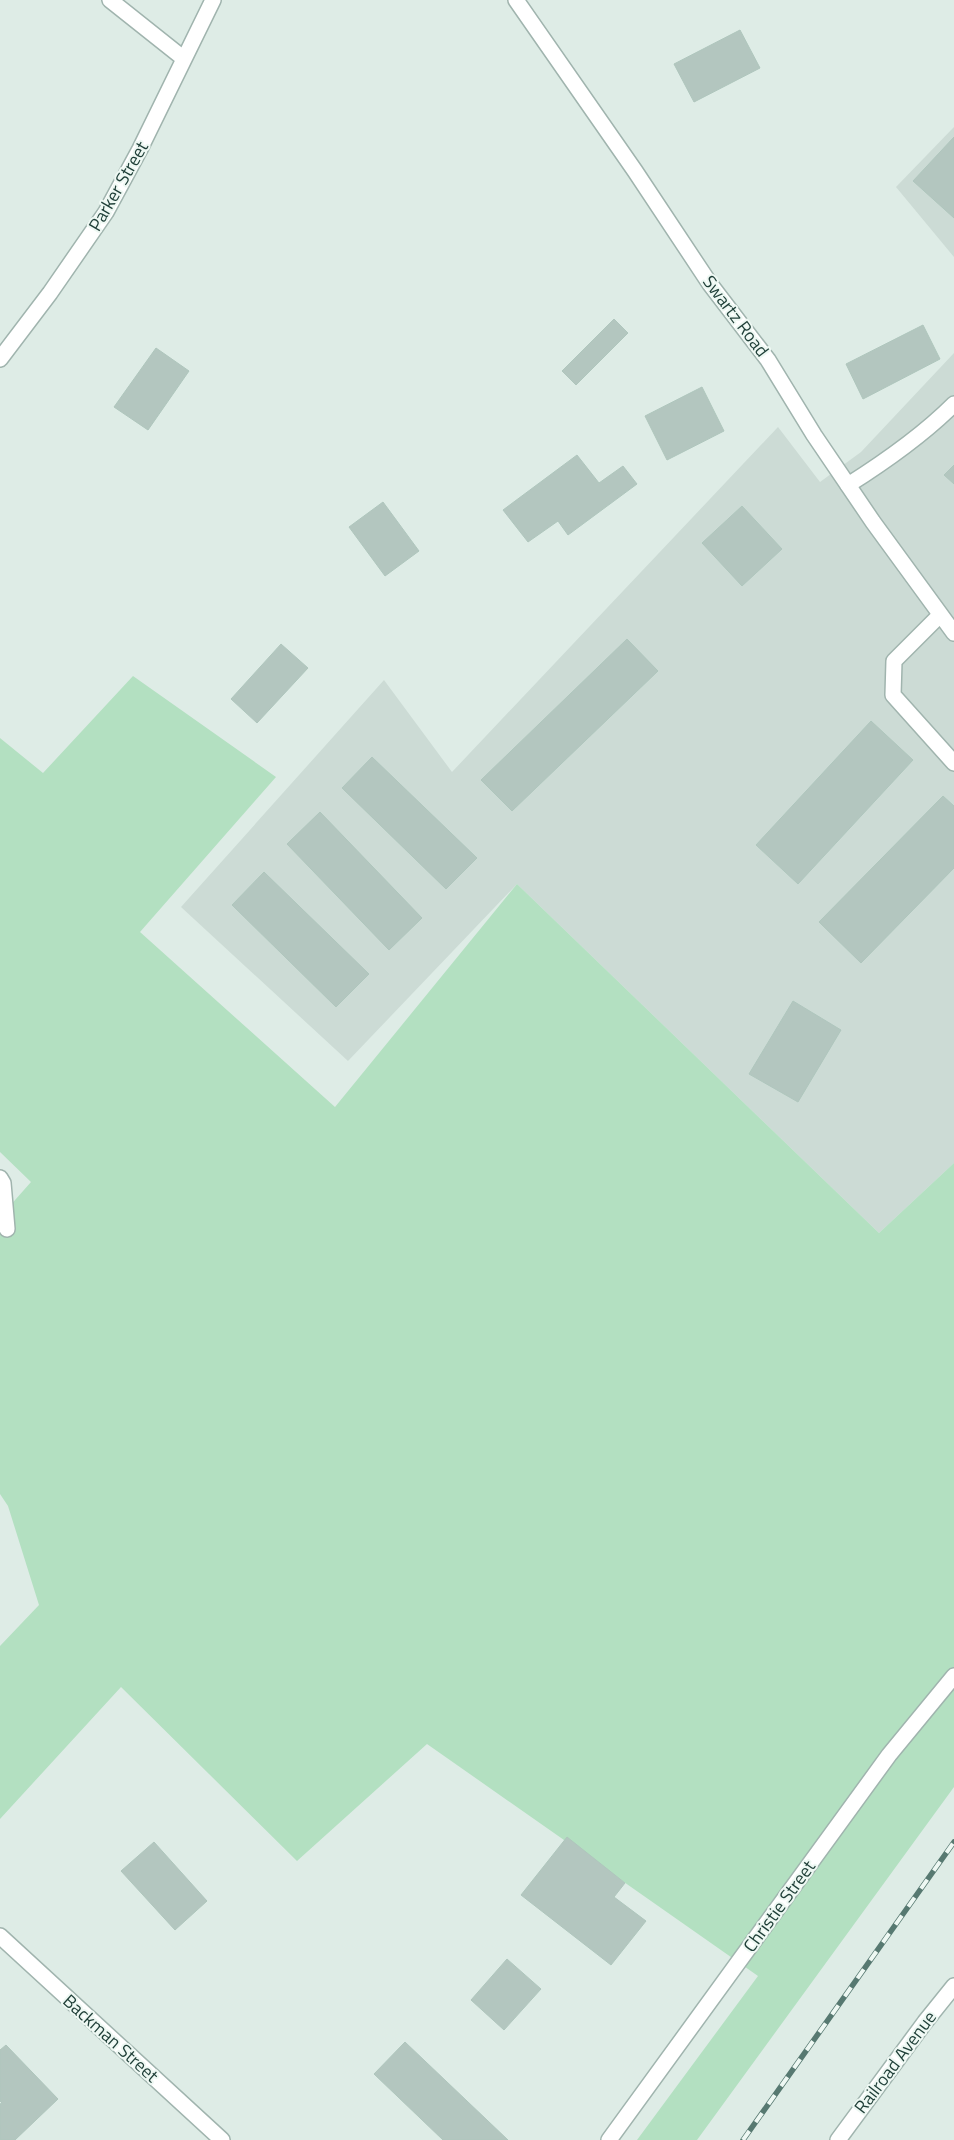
<svg xmlns="http://www.w3.org/2000/svg" width="954" height="2140" font-family="'Titillium Web',sans-serif">
<style>
.built{fill:#ccdbd5}
.green{fill:#b3e0c1}
.building{fill:#b3c6bf;stroke:#afc6bd}
.lines{fill:none;stroke-linecap:round;stroke-linejoin:round}
.service-casing{stroke:#a0b4ae;stroke-width:18}
.minor-casing{stroke:#a0b4ae;stroke-width:18}
.service{stroke:#fff;stroke-width:15}
.minor{stroke:#fff;stroke-width:15}
.rail-casing{stroke:#577971;stroke-width:5.5}
.rail{stroke:#eef8f3;stroke-width:4;stroke-dasharray:11;stroke-linecap:butt}
.labels{text-anchor:middle;dominant-baseline:central;stroke-width:4;stroke-linejoin:round;paint-order:stroke}
.street-label{font-size:18px;fill:#1d3d36;stroke:#eef8f3}
</style>
<rect width="100%" height="100%" fill="#deece6"/>
<g class="built">
<path d="M954,127V257L896,187Z"/>
<path d="M954,353V1163L879,1233L517,884L348,1061L181,907L384,680L452,772L778,427L820,482L861,452Z"/>
</g>
<path class="green" d="M133,676L276,777L140,932L335,1107L517,884L879,1233L954,1163V1787L697,2140H637L758,1976L427,1744L297,1861L121,1687L0,1819V1646L39,1605L8,1506L0,1494V1217L31,1182L0,1152V738L43,773Z"/>
<g class="building">
<path d="M740,30L760,68L694,102L674,64Z"/>
<path d="M954,137V218L913,181Z"/>
<path d="M614,319L628,333L576,385L562,371Z"/>
<path d="M923,325L940,359L863,399L846,364Z"/>
<path d="M156,348L189,371L148,430L114,407Z"/>
<path d="M702,387L724,431L667,460L645,416Z"/>
<path d="M577,455L599,483L623,466L637,484L568,535L558,521L528,542L503,510Z"/>
<path d="M954,465V484L944,475Z"/>
<path d="M383,502L419,551L385,576L349,527Z"/>
<path d="M742,506L782,549L742,586L702,543Z"/>
<path d="M627,639L658,671L512,811L481,780Z"/>
<path d="M281,644L308,668L257,723L231,699Z"/>
<path d="M871,721L913,760L798,884L756,845Z"/>
<path d="M372,757L477,858L446,889L342,788Z"/>
<path d="M943,796L954,806V868L861,963L819,922Z"/>
<path d="M320,812L422,918L389,950L287,844Z"/>
<path d="M264,872L369,974L336,1007L232,905Z"/>
<path d="M793,1001L841,1030L798,1102L749,1074Z"/>
<path d="M567,1837L625,1883L614,1897L646,1921L611,1965L521,1895Z"/>
<path d="M154,1842L207,1901L175,1930L121,1871Z"/>
<path d="M507,1959L541,1989L504,2030L471,2000Z"/>
<path d="M405,2042L508,2140H443L374,2074Z"/>
<path d="M6,2045L58,2099L15,2140H0V2104L2,2103L0,2101V2050Z"/>
</g>
<g class="lines">
<g class="service-casing">
<g id="service">
<path d="M848,485C886,461 922,436 954,404"/>
<path d="M940,615L894,661L893,695L954,763"/>
<path d="M0,1178L3,1183L7,1229"/>
</g>
</g>
<g class="minor-casing">
<g id="minor">
<path d="M110,0L183,58"/>
<path d="M516,0L635,171L710,284L768,360L814,435L873,522L954,633"/>
<path d="M0,359L50,293L106,212L140,149L213,0"/>
<path d="M0,1936L222,2140"/>
<path d="M609,2140L889,1755L954,1676"/>
<path d="M838,2140L925,2022L954,1986"/>
</g>
</g>
<use href="#service" class="service"/>
<use href="#minor" class="minor"/>
<g class="rail-casing">
<path id="rail" d="M743,2140L954,1842"/>
</g>
<use href="#rail" class="rail"/>
</g>
<g class="labels">
<g class="street-label">
<text transform="translate(118 186) rotate(-60)">Parker Street</text>
<text transform="translate(736 316) rotate(53)">Swartz Road</text>
<text transform="translate(779 1906) rotate(-54)">Christie Street</text>
<text transform="translate(111 2038) rotate(42)">Backman Street</text>
<text transform="translate(895 2062) rotate(-53)">Railroad Avenue</text>
</g>
</g>
</svg>
